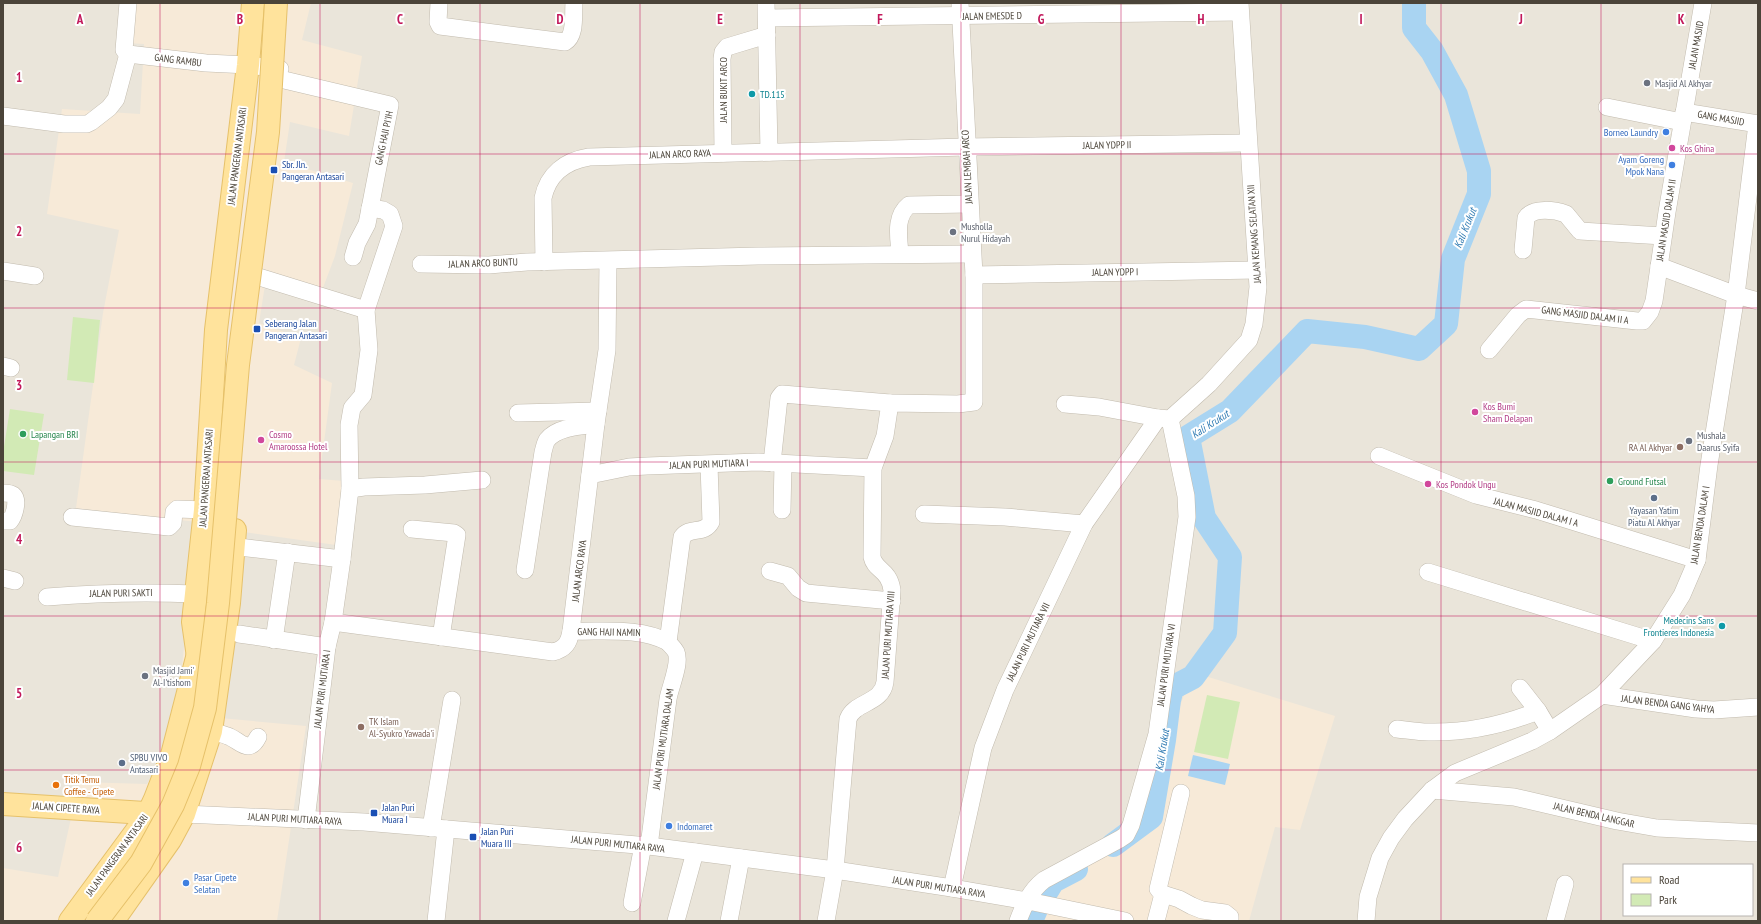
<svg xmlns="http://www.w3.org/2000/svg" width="1761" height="924" font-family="'PT Sans Narrow',sans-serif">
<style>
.residential{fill:#eae5da;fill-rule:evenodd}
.commercial{fill:#f7ead8}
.green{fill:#d2eab5}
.water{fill:#a9d4f2}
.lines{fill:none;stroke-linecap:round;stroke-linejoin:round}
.river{stroke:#a9d4f2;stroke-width:24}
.minor-casing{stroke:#c2bbae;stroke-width:18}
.major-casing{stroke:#e6c16a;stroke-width:24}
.minor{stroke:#fff;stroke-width:17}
.major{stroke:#ffe39c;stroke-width:22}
.major-bridge-casing{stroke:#e6c16a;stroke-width:24;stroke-linecap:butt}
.major-bridge{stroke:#ffe39c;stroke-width:22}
.grid{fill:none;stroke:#c2185b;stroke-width:1;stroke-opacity:0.55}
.worship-dot{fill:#6b7280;stroke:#fff;stroke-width:1.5}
.culture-dot{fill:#0f9aa8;stroke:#fff;stroke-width:1.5}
.shop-dot{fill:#3f7fe0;stroke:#fff;stroke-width:1.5}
.hotel-dot{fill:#d1479c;stroke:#fff;stroke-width:1.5}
.transit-dot{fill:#1a4fb4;stroke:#fff;stroke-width:1.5}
.leisure-dot{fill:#2e9e5b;stroke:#fff;stroke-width:1.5}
.education-dot{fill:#8d6e63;stroke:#fff;stroke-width:1.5}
.service-dot{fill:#5c6f8a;stroke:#fff;stroke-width:1.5}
.food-dot{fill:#e8710a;stroke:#fff;stroke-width:1.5}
.labels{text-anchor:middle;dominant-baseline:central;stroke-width:4;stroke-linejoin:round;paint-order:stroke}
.street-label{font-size:10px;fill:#4b4439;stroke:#fff}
.worship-label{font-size:10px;fill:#5b616d;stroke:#fff;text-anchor:start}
.culture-label{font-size:10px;fill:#0d838f;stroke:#fff;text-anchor:start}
.shop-label{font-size:10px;fill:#366cbe;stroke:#fff;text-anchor:end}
.hotel-label{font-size:10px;fill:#b23c85;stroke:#fff;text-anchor:start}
.transit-label{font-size:10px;fill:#164399;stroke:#fff;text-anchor:start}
.leisure-label{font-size:10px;fill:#27864d;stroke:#fff;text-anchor:start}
.education-label{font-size:10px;fill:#785e54;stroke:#fff;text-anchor:end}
.service-label{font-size:10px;fill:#4e5e75;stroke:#fff}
.food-label{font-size:10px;fill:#c56008;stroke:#fff;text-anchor:start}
.water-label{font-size:11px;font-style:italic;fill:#2e7ab2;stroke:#fff}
.grid-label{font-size:13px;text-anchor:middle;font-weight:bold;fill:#c2185b;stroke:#fff;stroke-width:4;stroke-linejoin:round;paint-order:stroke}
</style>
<rect width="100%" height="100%" fill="#f6f3ec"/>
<path class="residential" d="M3,3H1758V921H3ZM1624,865H1752V915H1624Z"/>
<g class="commercial">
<path d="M132,3H311L302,40L362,56L349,136L290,122L284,162L353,183L335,256L318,301L265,285L259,323L301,338L294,365L332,383L319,479L344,481L336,545L244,532L220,718L306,726L277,921H3V868L58,877L79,782L147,784L175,733L197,522L76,508L103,313L119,230L47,214L62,109L140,114L144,44L127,43Z"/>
<path d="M1192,672L1335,716L1300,830L1275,827L1249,921H1041L1066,860L1141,818Z"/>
</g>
<g class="green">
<path d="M73,317L100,320L94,383L67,380Z"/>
<path d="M10,409L44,414L34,475L3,471V453Z"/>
<path d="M1207,695L1240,702L1228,759L1194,752Z"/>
</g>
<path class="water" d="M1193,755L1230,764L1225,785L1188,776Z"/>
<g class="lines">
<g class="river">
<path d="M1113,845L1151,817L1164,740L1169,700L1172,688L1193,677L1225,633L1230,557L1204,518L1188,437L1230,411L1307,331L1365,337L1419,349L1446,324L1453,259L1479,194V171L1456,95L1432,51L1414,28V3"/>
<path d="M1031,921L1037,907L1053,881L1076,869"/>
</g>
<g class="minor-casing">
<g id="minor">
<path d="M128,3L124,50L128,54L206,63L248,65L280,69"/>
<path d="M439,3L438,22L440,26L565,42C576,36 573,15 574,3"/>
<path d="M766,3L769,152"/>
<path d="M767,18L1240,12"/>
<path d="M280,79L390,105L367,224L357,243L353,257"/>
<path d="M1607,107L1682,122"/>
<path d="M1684,112L1758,124"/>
<path d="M3,116L64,124H87L91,122L109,108L116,99L128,54"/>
<path d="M723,153L722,59L723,52L727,47L767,35"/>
<path d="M1523,250L1526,218C1533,207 1555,210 1566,214L1580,231L1663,236"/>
<path d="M900,254C899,238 894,217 909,205L969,204"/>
<path d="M544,262L543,198C548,174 565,161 589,157L966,147L1248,143"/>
<path d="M421,264L489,265L527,262L758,256L972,254"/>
<path d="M1659,266L1736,295L1758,301"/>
<path d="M3,271L35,276"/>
<path d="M974,275L1257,270"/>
<path d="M256,276L366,310"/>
<path d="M1489,350L1518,315L1526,309L1637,321H1643L1650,312L1654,301L1667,212L1703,3"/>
<path d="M3,366L11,368"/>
<path d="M1065,404L1099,407L1158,418L1170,419L1209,384L1249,340L1254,324L1258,287L1240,3"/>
<path d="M518,413L598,411"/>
<path d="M1379,456L1476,495L1536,510L1697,560"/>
<path d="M772,463L779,398L782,394L890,403"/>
<path d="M590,475L629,467L647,466L758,462L873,468"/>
<path d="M350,489L364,487L425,485L482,480"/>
<path d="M3,493C6,493 10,493 13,495C19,500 14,516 10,521H3"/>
<path d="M782,510L783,464"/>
<path d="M924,514L1005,517L1084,524"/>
<path d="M72,517L169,527L173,523L174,512L177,509L205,510"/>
<path d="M412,529L454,533L457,535L441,637"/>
<path d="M239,547L342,559"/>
<path d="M525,570L543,452C544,449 545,443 547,440C557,427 581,426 596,424"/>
<path d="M770,571L788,576L798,588L806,593L892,601"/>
<path d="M1428,572L1653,641"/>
<path d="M3,578L15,581"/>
<path d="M47,597C97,593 146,592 195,594"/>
<path d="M333,622L553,652C565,649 569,643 571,631L596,424L607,350L608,261"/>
<path d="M571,631C604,632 639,627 668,642"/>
<path d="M239,634L327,647"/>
<path d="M274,640L287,552"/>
<path d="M1520,688L1538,711"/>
<path d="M1602,695L1696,709L1714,710L1758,707"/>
<path d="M1397,729C1407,730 1418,732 1428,732C1465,733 1503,725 1538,711L1550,731"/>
<path d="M211,731C217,733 224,734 230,737C240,741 249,755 258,737"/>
<path d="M1432,790L1514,797L1617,821L1657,828L1758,833"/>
<path d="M1181,793L1158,889L1163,894L1179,899L1192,906L1202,910L1225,913L1230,917V921"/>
<path d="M184,814L364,822L649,846L835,870L952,888L1033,902L1125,921"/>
<path d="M306,820L327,647L333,622L342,559L350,489L349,425L352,408L363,395L369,350L366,310L394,226L390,214L383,210L370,208"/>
<path d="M431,828L452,700"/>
<path d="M649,846L668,699C670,687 681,663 676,652C674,648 670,645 668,642L682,537C690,526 704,535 711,522L709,465"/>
<path d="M952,888L983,748L1005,690L1084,524L1158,418"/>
<path d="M632,903L643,845"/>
<path d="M436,921L446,829"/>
<path d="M676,921L695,852"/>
<path d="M729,921L741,858"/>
<path d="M826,921L835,870L848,719C855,701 882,704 885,682L892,590C889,569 875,571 872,557L873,468L885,436L890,403L958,404L974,402V275L960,3"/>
<path d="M1018,921C1024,905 1030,891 1044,880L1120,839L1126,835L1131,825L1157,734L1187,517L1186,496L1170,419"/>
<path d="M1156,921L1163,894"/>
<path d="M1366,921L1368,897L1380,858L1391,838L1405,819L1432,790L1455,773L1532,741L1550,731L1602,695L1653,641L1682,595L1697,560L1709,465L1736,295L1757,124"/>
<path d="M1555,921L1565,884"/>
</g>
</g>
<g class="major-casing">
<g id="major">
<path d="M198,657L193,622L205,510L216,330L248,65L253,3"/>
<path d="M3,804L161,814"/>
<path d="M70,921L137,830L148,814L155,799L172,755L201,642"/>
<path d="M113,921L170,840L184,814L211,731L229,603L235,530"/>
</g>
</g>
<use href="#minor" class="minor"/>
<use href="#major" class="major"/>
<g class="major-bridge-casing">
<path id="major-bridge" d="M97,921L141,863L173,805L189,766L205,708L218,603L238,365L268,132L276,3"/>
</g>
<use href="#major-bridge" class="major-bridge"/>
</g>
<path class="grid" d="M160,3V921M320,3V921M480,3V921M640,3V921M800,3V921M961,3V921M1121,3V921M1281,3V921M1441,3V921M1601,3V921M3,154H1758M3,308H1758M3,462H1758M3,616H1758M3,770H1758"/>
<g class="worship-dot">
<circle cx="1647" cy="83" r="4"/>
<circle cx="953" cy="232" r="4"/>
<circle cx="1689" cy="441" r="4"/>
<circle cx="145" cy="676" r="4"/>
</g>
<g class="culture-dot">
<circle cx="752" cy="94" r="4"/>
<circle cx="1722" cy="626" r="4"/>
</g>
<g class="shop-dot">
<circle cx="1666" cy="132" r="4"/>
<circle cx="1672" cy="165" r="4"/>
<circle cx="669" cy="826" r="4"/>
<circle cx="186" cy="883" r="4"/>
</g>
<g class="hotel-dot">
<circle cx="1672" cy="148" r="4"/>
<circle cx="1475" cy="412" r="4"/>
<circle cx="261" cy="440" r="4"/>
<circle cx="1428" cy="484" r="4"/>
</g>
<g class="transit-dot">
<rect x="270" y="166" width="8" height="8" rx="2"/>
<rect x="253" y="325" width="8" height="8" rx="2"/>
<rect x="370" y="809" width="8" height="8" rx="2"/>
<rect x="469" y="833" width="8" height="8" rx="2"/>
</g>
<g class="leisure-dot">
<circle cx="23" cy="434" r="4"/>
<circle cx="1610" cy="481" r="4"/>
</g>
<g class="education-dot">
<circle cx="1680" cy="447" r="4"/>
<circle cx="361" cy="727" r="4"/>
</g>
<g class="service-dot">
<circle cx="1654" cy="498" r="4"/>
<circle cx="122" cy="763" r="4"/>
</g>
<circle class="food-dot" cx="56" cy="785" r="4"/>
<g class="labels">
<g class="street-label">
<text transform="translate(992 16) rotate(-1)">JALAN EMESDE D</text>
<text transform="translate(1696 45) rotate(-80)">JALAN MASJID</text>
<text transform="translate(178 60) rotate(7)">GANG RAMBU</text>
<text transform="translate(723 90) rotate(-90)">JALAN BUKIT ARCO</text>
<text transform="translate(1721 118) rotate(10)">GANG MASJID</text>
<text transform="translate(384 138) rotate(-78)">GANG HAJI PI'IH</text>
<text transform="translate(1107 145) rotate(-1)">JALAN YDPP II</text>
<text transform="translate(680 154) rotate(-2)">JALAN ARCO RAYA</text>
<text transform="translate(237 156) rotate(-83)">JALAN PANGERAN ANTASARI</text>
<text transform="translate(967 167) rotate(-93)">JALAN LEMBAH ARCO</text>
<text transform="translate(1666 220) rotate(-81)">JALAN MASJID DALAM II</text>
<text transform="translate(1254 234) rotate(-94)">JALAN KEMANG SELATAN XII</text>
<text transform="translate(483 263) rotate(-2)">JALAN ARCO BUNTU</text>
<text transform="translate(1115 272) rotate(-1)">JALAN YDPP I</text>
<text transform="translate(1585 315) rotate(7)">GANG MASJID DALAM II A</text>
<text transform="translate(709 464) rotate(-2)">JALAN PURI MUTIARA I</text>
<text transform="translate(206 478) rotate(-86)">JALAN PANGERAN ANTASARI</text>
<text transform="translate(1536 512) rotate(15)">JALAN MASJID DALAM I A</text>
<text transform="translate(1700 525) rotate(-81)">JALAN BENDA DALAM I</text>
<text transform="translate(579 571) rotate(-83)">JALAN ARCO RAYA</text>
<text transform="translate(121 593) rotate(-1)">JALAN PURI SAKTI</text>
<text transform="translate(609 632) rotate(1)">GANG HAJI NAMIN</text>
<text transform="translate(888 635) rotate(-86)">JALAN PURI MUTIARA VIII</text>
<text transform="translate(1028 642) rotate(-64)">JALAN PURI MUTIARA VII</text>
<text transform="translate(1166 665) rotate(-82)">JALAN PURI MUTIARA VI</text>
<text transform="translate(322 689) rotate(-83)">JALAN PURI MUTIARA I</text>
<text transform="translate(1668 704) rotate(7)">JALAN BENDA GANG YAHYA</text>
<text transform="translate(663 739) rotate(-82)">JALAN PURI MUTIARA DALAM</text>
<text transform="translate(66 808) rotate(4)">JALAN CIPETE RAYA</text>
<text transform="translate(1594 815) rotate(13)">JALAN BENDA LANGGAR</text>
<text transform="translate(295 819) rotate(3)">JALAN PURI MUTIARA RAYA</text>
<text transform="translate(618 844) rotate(6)">JALAN PURI MUTIARA RAYA</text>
<text transform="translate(117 855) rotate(-54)">JALAN PANGERAN ANTASARI</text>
<text transform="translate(939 887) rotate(9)">JALAN PURI MUTIARA RAYA</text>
</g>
<g class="worship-label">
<text x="1655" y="83">Masjid Al Akhyar</text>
<text x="961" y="226">Musholla<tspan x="961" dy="12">Nurul Hidayah</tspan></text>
<text x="1697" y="435">Mushala<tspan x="1697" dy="12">Daarus Syifa</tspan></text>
<text x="153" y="670">Masjid Jami'<tspan x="153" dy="12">Al-I'tishom</tspan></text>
</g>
<g class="culture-label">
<text x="760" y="94">TD.115</text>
<text x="1714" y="620" text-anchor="end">Medecins Sans<tspan x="1714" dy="12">Frontieres Indonesia</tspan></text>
</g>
<g class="shop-label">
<text x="1658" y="132">Borneo Laundry</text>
<text x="1664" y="159">Ayam Goreng<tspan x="1664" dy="12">Mpok Nana</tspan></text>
<text x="677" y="826" text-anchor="start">Indomaret</text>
<text x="194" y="877" text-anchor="start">Pasar Cipete<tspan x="194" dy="12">Selatan</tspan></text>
</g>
<g class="hotel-label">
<text x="1680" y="148">Kos Ghina</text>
<text x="1483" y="406">Kos Bumi<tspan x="1483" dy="12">Sham Delapan</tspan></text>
<text x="269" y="434">Cosmo<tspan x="269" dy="12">Amaroossa Hotel</tspan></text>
<text x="1436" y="484">Kos Pondok Ungu</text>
</g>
<g class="transit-label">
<text x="282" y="164">Sbr. Jln.<tspan x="282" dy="12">Pangeran Antasari</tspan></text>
<text x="265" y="323">Seberang Jalan<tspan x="265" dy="12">Pangeran Antasari</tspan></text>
<text x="382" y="807">Jalan Puri<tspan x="382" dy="12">Muara I</tspan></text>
<text x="481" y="831">Jalan Puri<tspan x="481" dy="12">Muara III</tspan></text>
</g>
<g class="leisure-label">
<text x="31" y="434">Lapangan BRI</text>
<text x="1618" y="481">Ground Futsal</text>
</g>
<g class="education-label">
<text x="1672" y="447">RA Al Akhyar</text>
<text x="369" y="721" text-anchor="start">TK Islam<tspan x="369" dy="12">Al-Syukro Yawada'i</tspan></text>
</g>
<g class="service-label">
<text x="1654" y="510">Yayasan Yatim<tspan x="1654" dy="12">Piatu Al Akhyar</tspan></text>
<text x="130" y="757" text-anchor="start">SPBU VIVO<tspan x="130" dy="12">Antasari</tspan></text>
</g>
<g class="food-label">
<text x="64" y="779">Titik Temu<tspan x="64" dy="12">Coffee - Cipete</tspan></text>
</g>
<g class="water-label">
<text transform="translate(1465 228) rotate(-68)">Kali Krukut</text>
<text transform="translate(1210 424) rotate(-33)">Kali Krukut</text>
<text transform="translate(1162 750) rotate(-81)">Kali Krukut</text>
</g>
</g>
<g class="grid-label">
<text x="80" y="24">A</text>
<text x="240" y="24">B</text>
<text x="400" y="24">C</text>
<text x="560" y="24">D</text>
<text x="720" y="24">E</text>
<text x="880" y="24">F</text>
<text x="1041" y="24">G</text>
<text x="1201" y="24">H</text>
<text x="1361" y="24">I</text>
<text x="1521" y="24">J</text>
<text x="1681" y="24">K</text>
<text x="19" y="82">1</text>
<text x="19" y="236">2</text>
<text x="19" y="390">3</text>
<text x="19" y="544">4</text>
<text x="19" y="698">5</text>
<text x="19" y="852">6</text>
</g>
<rect width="1761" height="924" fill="none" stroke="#4b4439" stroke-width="8"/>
<rect x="1623" y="864" width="130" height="52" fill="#ffffff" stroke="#b7b4b0"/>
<rect x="1631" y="877" width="20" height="6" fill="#ffe39c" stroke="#b7b4b0"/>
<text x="1659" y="884" font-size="12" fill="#4b4439">Road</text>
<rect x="1631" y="894" width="20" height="12" fill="#d2eab5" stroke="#b7b4b0"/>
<text x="1659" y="904" font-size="12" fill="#4b4439">Park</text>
</svg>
